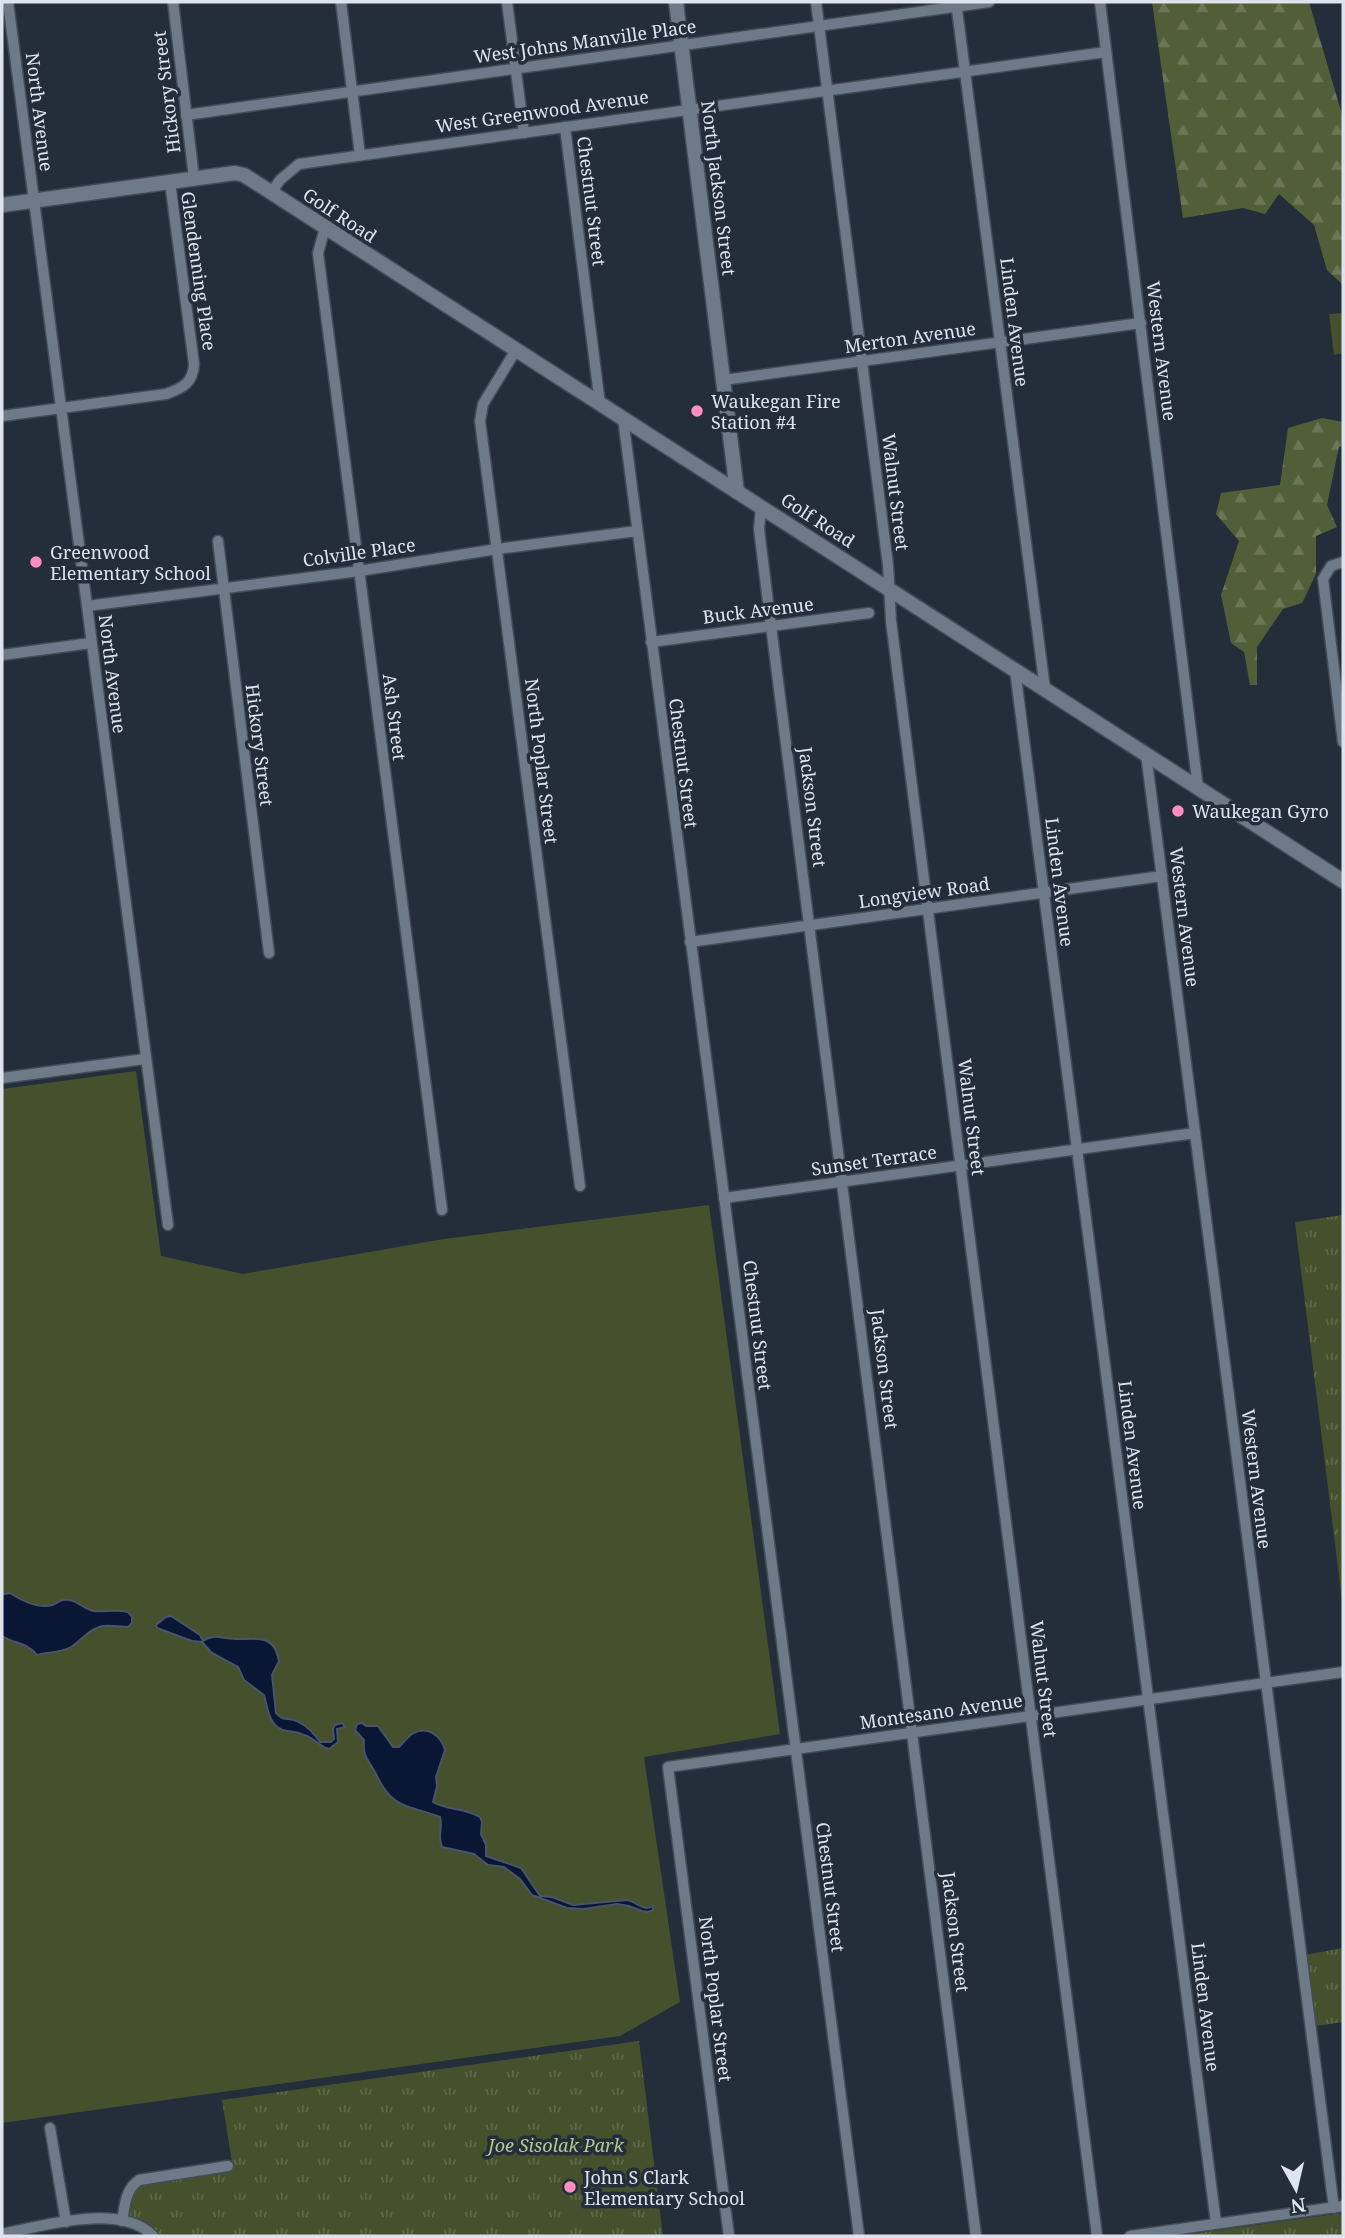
<svg xmlns="http://www.w3.org/2000/svg" width="1345" height="2238" font-family="'Noto Serif',serif">
<style>
.grass{fill:#44512c}
.forest{fill:url(#forest-firs)}
.park{fill:url(#park-tufts)}
.water{fill:#091735;stroke:#49546c;stroke-width:2}
.lines{fill:none;stroke-linecap:round;stroke-linejoin:round}
.minor-casing{stroke:#434c56;stroke-width:13}
.tertiary-casing{stroke:#434c56;stroke-width:17}
.minor{stroke:#6f7a89;stroke-width:10}
.tertiary{stroke:#6f7a89;stroke-width:14}
.poi-dot{fill:#fd8ebf;stroke:#242e3a;stroke-width:2.5}
.labels{text-anchor:middle;dominant-baseline:central;stroke-width:7;stroke-linejoin:round;paint-order:stroke}
.street-label{font-size:18px;fill:#dee4ed;stroke:#242e3a}
.poi-label{font-size:18px;fill:#dee4ed;stroke:#242e3a;text-anchor:start}
.park-label{font-size:18px;font-style:italic;fill:#b3cc8a;stroke:#242e3a}
</style>
<defs>
<pattern id="forest-firs" width="22" height="20" patternUnits="userSpaceOnUse" patternTransform="scale(1.75)"><rect width="22" height="20" fill="#515f38"/><path d="M5 1l3.5 6h-7zM16 11l3.5 6h-7z" fill="#6a7655"/></pattern>
<pattern id="park-tufts" width="24" height="20" patternUnits="userSpaceOnUse" patternTransform="scale(1.75)"><rect width="24" height="20" fill="#44512c"/><path d="M3 7l-1-3M5 7V3M7 7l1-3M15 17l-1-3M17 17v-4M19 17l1-3" fill="none" stroke="#5f6a4b"/></pattern>
</defs>
<rect width="100%" height="100%" fill="#242e3a"/>
<g class="grass">
<path d="M1343,313V353L1334,355L1329,314Z"/>
<path d="M136,1071L161,1256L243,1274L444,1239L709,1205L780,1734L644,1757L680,2002L620,2036L2,2123V1089Z"/>
</g>
<g class="forest">
<path d="M1152,2H1309L1343,118V285L1327,270L1314,225L1279,194L1265,214L1243,208L1183,218Z"/>
<path d="M1322,418L1343,422V445L1339,447L1327,505L1337,527L1316,536V574L1302,603L1283,609L1257,647V685H1250L1244,652L1231,643L1221,595L1239,541L1216,514L1221,493L1280,485L1288,428Z"/>
</g>
<g class="park">
<path d="M1343,1215V1608L1295,1222Z"/>
<path d="M1343,1948V2022L1316,2026L1304,1955Z"/>
<path d="M639,2041L663,2236H157L146,2226L128,2216C125,2204 132,2194 139,2185L233,2168L222,2100Z"/>
<path d="M1343,2213V2236H1176Z"/>
</g>
<g class="water">
<path d="M2,1592L4,1594L10,1593C21,1600 39,1609 52,1605C56,1604 59,1601 63,1600C76,1598 83,1609 94,1611C106,1612 117,1609 128,1612L132,1617V1623L128,1627C119,1627 107,1624 99,1627C88,1630 80,1642 71,1647C60,1653 49,1652 37,1655C27,1642 14,1644 2,1636Z"/>
<path d="M171,1616L200,1635L203,1641C213,1633 223,1639 235,1639C254,1640 274,1632 279,1661L272,1675L276,1713C283,1722 288,1717 297,1721C308,1726 314,1734 320,1742H331L334,1739L333,1729L335,1725L342,1723L345,1727L337,1729L338,1742L329,1749C319,1746 314,1738 304,1735C298,1732 293,1732 287,1731C269,1728 268,1709 264,1695L244,1680L238,1667L212,1653L202,1642L192,1641L157,1628L156,1625L166,1617Z"/>
<path d="M362,1723L366,1726H378L393,1747H399C403,1743 408,1737 412,1734C427,1725 441,1735 445,1750L436,1777L437,1786L433,1802C448,1811 463,1807 480,1817L482,1822L481,1834L486,1845V1856L521,1868L540,1896L552,1897L573,1905L627,1900C637,1902 643,1912 653,1906V1910L648,1912L642,1911L629,1906L617,1904L583,1909L567,1908L532,1895L520,1879L504,1867L488,1865L474,1854L442,1847C437,1835 443,1829 440,1817C409,1805 393,1810 377,1776C370,1761 362,1758 364,1740L355,1730L357,1724Z"/>
</g>
<g class="lines">
<g class="minor-casing">
<g id="minor">
<path d="M8,2L168,1225"/>
<path d="M173,2L194,178"/>
<path d="M341,2L360,155"/>
<path d="M507,2L524,133"/>
<path d="M816,2L888,565L891,621L1097,2236"/>
<path d="M956,2L1045,689"/>
<path d="M1100,2L1198,788"/>
<path d="M186,115L989,2"/>
<path d="M565,127L600,404"/>
<path d="M271,193L280,180L299,164L1106,52"/>
<path d="M325,228L318,253L442,1210"/>
<path d="M516,350L483,404L480,421L580,1186"/>
<path d="M724,380L1141,323"/>
<path d="M2,416L166,394C183,388 193,383 194,364L170,182"/>
<path d="M623,418L859,2236"/>
<path d="M761,507L759,529L771,626L976,2236"/>
<path d="M218,541L269,953"/>
<path d="M1343,562L1331,566L1323,579L1343,742"/>
<path d="M87,606L359,571L497,549L637,531"/>
<path d="M651,642L869,613"/>
<path d="M2,655L91,643"/>
<path d="M1015,670L1216,2223"/>
<path d="M1146,754L1334,2208"/>
<path d="M690,942L1162,876"/>
<path d="M2,1078L145,1059"/>
<path d="M724,1198L1195,1133"/>
<path d="M50,2128L66,2222"/>
<path d="M122,2221C125,2205 125,2190 139,2180L228,2166"/>
<path d="M2,2234C42,2226 121,2202 153,2236"/>
<path d="M729,2236L668,1767L1343,1672"/>
<path d="M1130,2236L1343,2206"/>
</g>
</g>
<g class="tertiary-casing">
<g id="tertiary">
<path d="M676,2L737,492"/>
<path d="M2,205L235,173L244,175L1343,881"/>
</g>
</g>
<use href="#minor" class="minor"/>
<use href="#tertiary" class="tertiary"/>
</g>
<g class="poi-dot">
<circle cx="697" cy="411" r="7"/>
<circle cx="36" cy="562" r="7"/>
<circle cx="1178" cy="811" r="7"/>
<circle cx="570" cy="2187" r="7"/>
</g>
<g class="labels">
<g class="street-label">
<text transform="translate(585 41) rotate(-8)">West Johns Manville Place</text>
<text transform="translate(166 92) rotate(-97)">Hickory Street</text>
<text transform="translate(542 111) rotate(-8)">West Greenwood Avenue</text>
<text transform="translate(40 112) rotate(83)">North Avenue</text>
<text transform="translate(719 188) rotate(83)">North Jackson Street</text>
<text transform="translate(592 201) rotate(83)">Chestnut Street</text>
<text transform="translate(340 215) rotate(33)">Golf Road</text>
<text transform="translate(199 271) rotate(82)">Glendenning Place</text>
<text transform="translate(1015 322) rotate(83)">Linden Avenue</text>
<text transform="translate(910 337) rotate(-8)">Merton Avenue</text>
<text transform="translate(1162 351) rotate(83)">Western Avenue</text>
<text transform="translate(896 492) rotate(83)">Walnut Street</text>
<text transform="translate(818 520) rotate(33)">Golf Road</text>
<text transform="translate(359 552) rotate(-8)">Colville Place</text>
<text transform="translate(758 610) rotate(-7)">Buck Avenue</text>
<text transform="translate(113 674) rotate(83)">North Avenue</text>
<text transform="translate(395 717) rotate(83)">Ash Street</text>
<text transform="translate(260 745) rotate(83)">Hickory Street</text>
<text transform="translate(542 761) rotate(83)">North Poplar Street</text>
<text transform="translate(684 763) rotate(83)">Chestnut Street</text>
<text transform="translate(813 807) rotate(83)">Jackson Street</text>
<text transform="translate(1060 882) rotate(83)">Linden Avenue</text>
<text transform="translate(924 892) rotate(-8)">Longview Road</text>
<text transform="translate(1185 917) rotate(83)">Western Avenue</text>
<text transform="translate(972 1117) rotate(83)">Walnut Street</text>
<text transform="translate(874 1160) rotate(-8)">Sunset Terrace</text>
<text transform="translate(758 1325) rotate(83)">Chestnut Street</text>
<text transform="translate(885 1369) rotate(83)">Jackson Street</text>
<text transform="translate(1133 1445) rotate(83)">Linden Avenue</text>
<text transform="translate(1257 1479) rotate(83)">Western Avenue</text>
<text transform="translate(1044 1679) rotate(83)">Walnut Street</text>
<text transform="translate(941 1711) rotate(-8)">Montesano Avenue</text>
<text transform="translate(831 1887) rotate(83)">Chestnut Street</text>
<text transform="translate(956 1932) rotate(83)">Jackson Street</text>
<text transform="translate(716 1999) rotate(83)">North Poplar Street</text>
<text transform="translate(1206 2007) rotate(83)">Linden Avenue</text>
</g>
<g class="poi-label">
<text x="711" y="401">Waukegan Fire<tspan x="711" dy="21">Station #4</tspan></text>
<text x="50" y="552">Greenwood<tspan x="50" dy="21">Elementary School</tspan></text>
<text x="1192" y="811">Waukegan Gyro</text>
<text x="584" y="2177">John S Clark<tspan x="584" dy="21">Elementary School</tspan></text>
</g>
<g class="park-label">
<text x="556" y="2145">Joe Sisolak Park</text>
</g>
</g>
<rect width="1345" height="2238" fill="none" stroke="#dee4ed" stroke-width="7"/>
<g transform="translate(1296 2189) rotate(172)" stroke="#242e3a" stroke-width="5" paint-order="stroke">
<path d="M0-5L12 26L0 18L-12 26Z" fill="#dee4ed"/>
<text y="-10" font-size="19" font-weight="bold" text-anchor="middle" fill="#dee4ed">N</text>
</g>
</svg>
